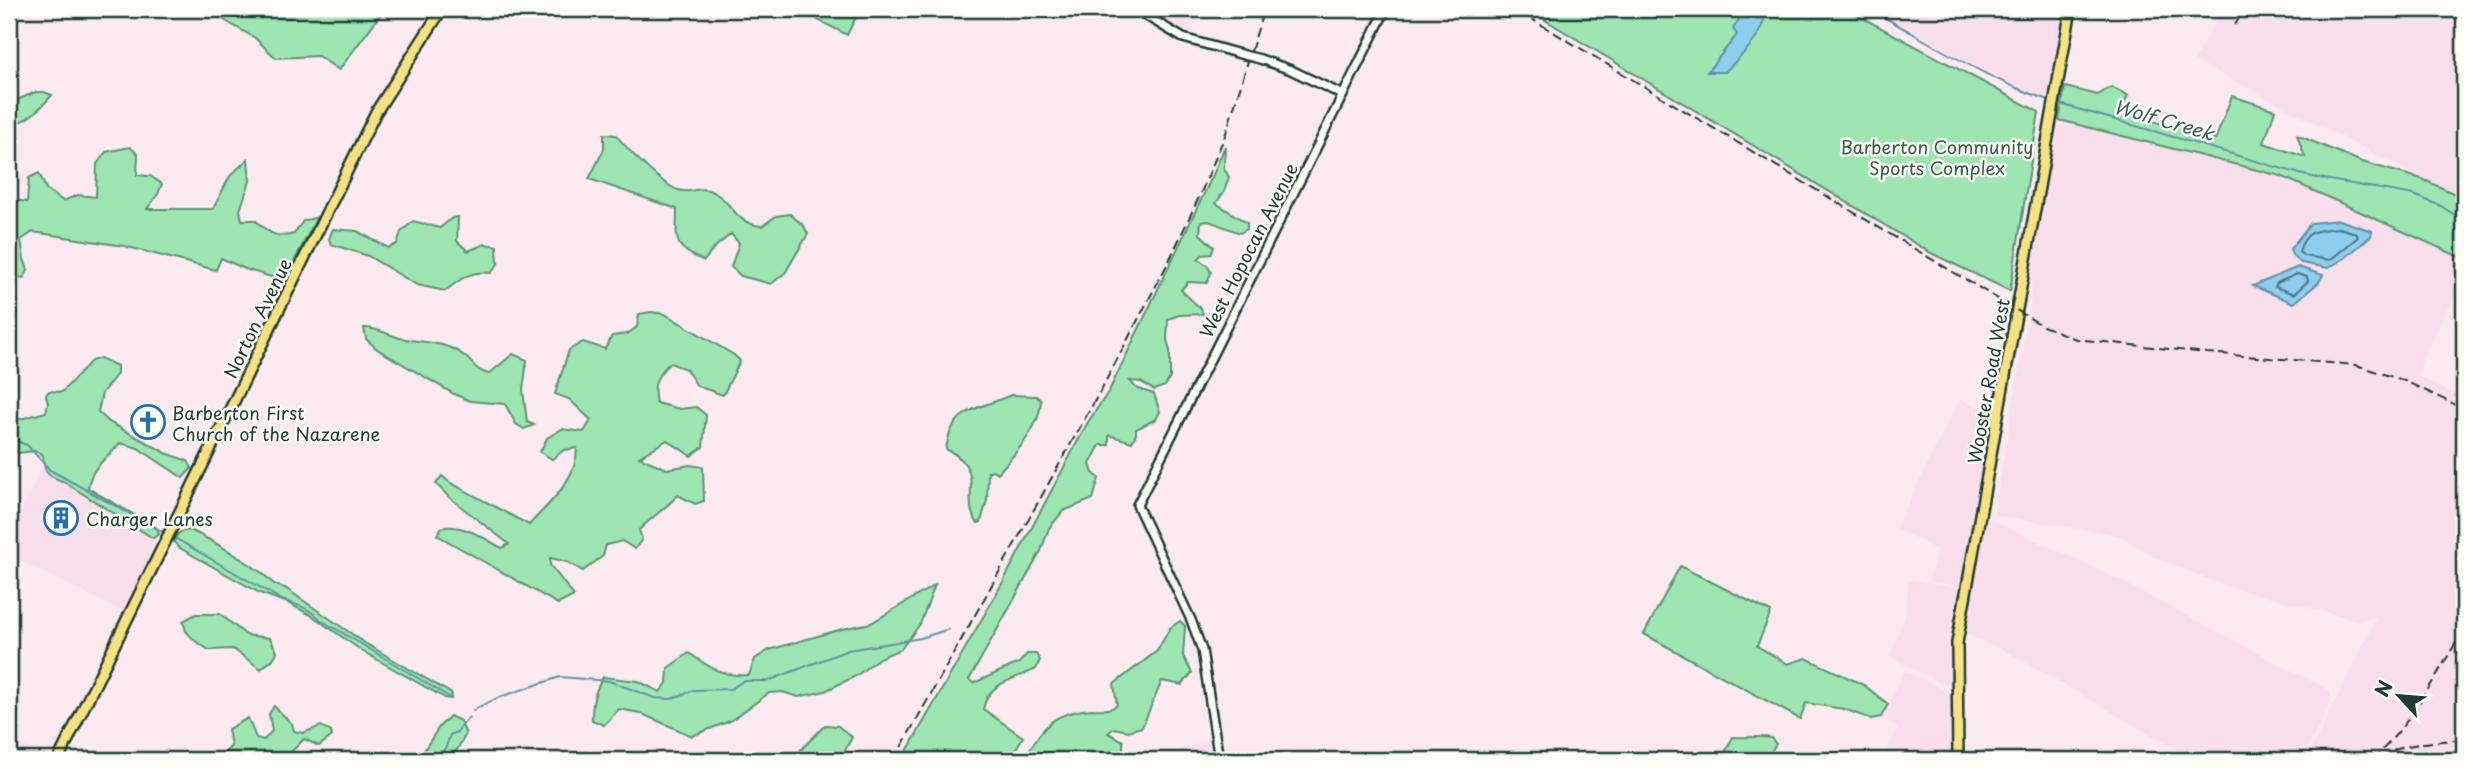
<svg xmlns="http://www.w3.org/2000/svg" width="2473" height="769" font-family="'Playpen Sans',sans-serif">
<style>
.built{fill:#f9deeb}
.green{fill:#9de6b4;stroke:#5e9274;stroke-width:2}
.water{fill:#8dcdee;stroke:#6193a4;stroke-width:2}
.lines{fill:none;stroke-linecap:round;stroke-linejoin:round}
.shore{stroke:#4b777e;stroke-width:2}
.stream{stroke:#6193a4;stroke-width:2}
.minor-casing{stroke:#1f3d34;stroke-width:12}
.major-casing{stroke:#1f3d34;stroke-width:14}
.minor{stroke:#fdfcf7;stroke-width:7}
.major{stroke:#f7e281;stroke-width:9}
.rail{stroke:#1f3d34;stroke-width:2;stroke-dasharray:10 5;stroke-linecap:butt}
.minor-bridge-casing{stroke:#1f3d34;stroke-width:12;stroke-linecap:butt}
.minor-bridge{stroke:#fdfcf7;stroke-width:7}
.labels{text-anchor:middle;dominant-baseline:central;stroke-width:5;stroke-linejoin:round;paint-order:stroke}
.park-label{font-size:18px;fill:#385f4e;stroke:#fdfcf7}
.street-label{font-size:18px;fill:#1f3d34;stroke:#fdfcf7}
.poi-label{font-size:18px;fill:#1f3d34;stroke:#fdfcf7;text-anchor:start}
.water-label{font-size:19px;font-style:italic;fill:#3a6162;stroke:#fdfcf7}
</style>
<rect width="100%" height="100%" fill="#fbeaf0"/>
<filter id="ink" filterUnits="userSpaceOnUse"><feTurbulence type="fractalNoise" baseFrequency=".0143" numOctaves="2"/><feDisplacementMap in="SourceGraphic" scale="14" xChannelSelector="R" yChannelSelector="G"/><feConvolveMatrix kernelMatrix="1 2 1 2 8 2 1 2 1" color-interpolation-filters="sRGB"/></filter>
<g filter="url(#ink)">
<g class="built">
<path d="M1140,9H1197L1190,32Z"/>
<path d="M1869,9H2071L2053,101L2033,95Z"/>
<path d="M2213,9H2464V198L2452,194L2194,60L2220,13Z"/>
<path d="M2058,120L2281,176L2464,259V285L2446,310L2422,360L2418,376L2464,400V760H2306L2377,617L2357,620L2226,586L2154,557L2119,535L1994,515L2030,308L2033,258Z"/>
<path d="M1960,399L1998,417L1981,515L2099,570L2329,690L2331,700L2302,760H2195L2004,650L1959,631L1967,588L1929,581L1937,550L1896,528Z"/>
<path d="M43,466L49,475L64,482L159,542L123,612L9,555L10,535Z"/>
<path d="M1909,580L1964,589L1954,689L1890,657L1905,617Z"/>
<path d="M1905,671L1955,695L1956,760H1882L1898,728L1881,717Z"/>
<path d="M9,739L32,750L52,759L9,760Z"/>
<path d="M1209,740L1213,760H1153Z"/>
</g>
<g class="green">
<path d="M205,9H368L380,15L339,70L318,56L276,58L255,38Z"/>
<path d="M797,9H860L847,35Z"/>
<path d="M1527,9H1846L2039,112L2010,291L1931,253Z"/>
<path d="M2065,87L2098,95L2111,87L2128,95L2121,111L2172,127L2177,123L2215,140L2232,96L2275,110L2264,143L2305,157L2297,135L2362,162L2422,179L2464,198V259L2281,176L2059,120Z"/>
<path d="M36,92H44L52,95C39,110 28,121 9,126V103Z"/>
<path d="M604,134L616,135C628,150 661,184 678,190C692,195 699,184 715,193C736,206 734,223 762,226L776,216L790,214L804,226L808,234L785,273L771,284L741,276L731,267L739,243L731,234L714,248L704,261C671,247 677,240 677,209L589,179L604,149Z"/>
<path d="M1225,146L1224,169L1229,177L1224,192L1216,203L1247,223V229L1240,233L1209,221L1201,222L1200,234L1214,247L1211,254L1202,255L1198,259L1207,265L1211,272L1207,283L1188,282L1181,290L1201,309L1203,314L1179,315L1168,319L1167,340L1170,351V378L1165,386L1154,390L1141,382L1130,381L1136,388L1154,394L1160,412L1156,419L1136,429V434L1132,442L1109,435V445H1100L1090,464L1093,473L1099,478L1093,499L1063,511L1049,528L1041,551L969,680L974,683L1019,663L1027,654H1036L1040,660L1036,669C1014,680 989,681 983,709L1023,737L1009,760H902L1004,580L1088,422L1109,391L1213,175Z"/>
<path d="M130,147L138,154L137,175L150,176L162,184L158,194L147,209H213L230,176L248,159L250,181L240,210L242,220H255C268,232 275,239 294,234L303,221L317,217L284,281L245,269L221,258L216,270L124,246L33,232L21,240L24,259L28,270L24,278L9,275V199L27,202L29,178L39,173L46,189L63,201L78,195L96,197L97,164L106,152Z"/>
<path d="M458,217L457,241L468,251L485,244L497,246L498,264L491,273C470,270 461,279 445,291L417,285L368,256L331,244L329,239L333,229L357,231L388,248L397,244L401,232L413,221L440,228L452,218Z"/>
<path d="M651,312L665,314L734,355L740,361L723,395L697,386L686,369L670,363C656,375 652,385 656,403L680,409L696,407L706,415L703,447L691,456L667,440L639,457L667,469L690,465L703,467L704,501L695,504L678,495C666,508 652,517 639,530L642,539L635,549L622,541L606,545L603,556L583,571L567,562L550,558V565L574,596L558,604L437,535L441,528C461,522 485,539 502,548L509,544L450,498L436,484L442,476L449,482L529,525C550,502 577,480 577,448L564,450L552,459L540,452L547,438L562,429L584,432L591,420L569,399L555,394L569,350L583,342L605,349L612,336L627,334L637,327L639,314Z"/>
<path d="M364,328C376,327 388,335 400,338C420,343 446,341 463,355C475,363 473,370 489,374L513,354L527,360L523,390L527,422L534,425L524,429L516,424L505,404L470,401L454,394L377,349L366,339Z"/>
<path d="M100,358L117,366V374L102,393L98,412L109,422L166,453L188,461L192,468L183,478L138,448L120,443C107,459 91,466 88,488L157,528L159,534L153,538L64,482C47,475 44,474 43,455L35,451L18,453L9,445L11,429L16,420L46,412L48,403L46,395L49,391L62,392L91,361Z"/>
<path d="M1011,395L1036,396L1041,400C1041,427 1015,454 998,473L992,470L988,472L987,500L981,522L978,523C958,502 990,470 946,449C952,407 978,410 1011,395Z"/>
<path d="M190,530C214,541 236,555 258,570C270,578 270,585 285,588L365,643L452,694L451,699L445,698L362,651L311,615L288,603L260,593L178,547L174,542C177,533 180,531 190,530Z"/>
<path d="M1680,566L1771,612L1757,646L1788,664L1806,658L1864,685L1888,704L1881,717L1871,719L1844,709L1806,703L1800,719L1644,634Z"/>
<path d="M935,585L920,624L901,649L879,658L856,676L825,691L798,697L783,692L769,693L730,721L692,736L640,713L619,709L604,725L592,720C592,703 594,692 603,677L638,681L660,692L667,683L668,668L689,653C710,668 723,677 749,675L755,659L769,650L842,629L871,623Z"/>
<path d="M196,614H220L246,635L270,638L277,652L273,659L261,669L233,649L209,650L194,640L186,631L183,621Z"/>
<path d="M1180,621L1185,626L1183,656L1192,673L1182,685L1162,681L1142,727L1128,731L1114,728L1108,733L1123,741V760H1023C1044,727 1049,713 1091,709C1101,709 1109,711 1117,705L1114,684L1157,651L1170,628Z"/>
<path d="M274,706L292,724L294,731L303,733L321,726L331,732L332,736L319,746L304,739L283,760H218L231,746L228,729L248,718L256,738L264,740L272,731L269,714Z"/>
<path d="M450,716L460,721L466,734L451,760H418L439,727Z"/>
<path d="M825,725L838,726L852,737L840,760H791Z"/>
<path d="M1733,737C1746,738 1759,736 1771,738L1776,744L1770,753C1760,752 1751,751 1745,760H1721Z"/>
</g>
<g class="water">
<path d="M1745,9H1765C1765,37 1743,53 1725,72H1707L1737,35L1733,29Z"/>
<path d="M2339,220L2372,231L2371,236L2345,258L2328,268L2301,263L2292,255L2290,249L2311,223Z"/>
<path d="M2298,267L2323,275L2319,282L2294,303L2253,286Z"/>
</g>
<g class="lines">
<g class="shore">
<path d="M2339,228L2356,233L2358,237L2330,260L2304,256L2299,252C2305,229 2319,230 2339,228Z"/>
<path d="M2297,274L2307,277L2308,281L2294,294L2275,287L2277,283Z"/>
</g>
<g class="stream">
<path d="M1869,9C1925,39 1992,83 2052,101"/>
<path d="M2057,103L2307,176L2414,195L2441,206L2464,221"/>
<path d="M9,438L27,445L50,470L163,532"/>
<path d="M173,537L282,600C298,605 310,608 321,620L451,698"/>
<path d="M473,711L477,708L500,697L560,677L609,681L655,698L671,699L694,690L731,689L743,681H768L848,650L921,638L949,629"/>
<path d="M436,760L446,747L450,735L457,732L469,717"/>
</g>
<g class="minor-casing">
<g id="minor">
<path d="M1135,9L1183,38L1240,54"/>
<path d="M1260,59L1291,70L1343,95"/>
<path d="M1219,760L1202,650L1191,620L1137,505L1386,9"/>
</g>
</g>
<g class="major-casing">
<g id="major">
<path d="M58,760L376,112L442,9"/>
<path d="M1958,760L1957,643L2071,9"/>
</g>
</g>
<use href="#minor" class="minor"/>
<use href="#major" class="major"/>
<g class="rail">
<path d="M1515,9L2043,326L2076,339L2207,353L2356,365L2405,381L2464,409"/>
<path d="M2235,25L2244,9"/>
<path d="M2380,758C2403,742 2437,742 2464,739"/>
<path d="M894,760L1102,388L1168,263L1200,195L1226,133L1264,9"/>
<path d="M2372,760C2409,726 2431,684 2457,641L2464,635"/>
</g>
<g class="minor-bridge-casing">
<path id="minor-bridge" d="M1240,54L1260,59"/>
</g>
<use href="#minor-bridge" class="minor-bridge"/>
</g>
</g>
<defs>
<g id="church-ring" transform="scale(1.75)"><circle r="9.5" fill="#fdfcf7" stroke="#1f6fb2" stroke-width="1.5"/><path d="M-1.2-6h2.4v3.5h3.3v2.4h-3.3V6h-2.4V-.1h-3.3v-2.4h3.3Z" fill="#1f6fb2"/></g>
<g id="building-ring" transform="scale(1.75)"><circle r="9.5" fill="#fdfcf7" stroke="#1f6fb2" stroke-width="1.5"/><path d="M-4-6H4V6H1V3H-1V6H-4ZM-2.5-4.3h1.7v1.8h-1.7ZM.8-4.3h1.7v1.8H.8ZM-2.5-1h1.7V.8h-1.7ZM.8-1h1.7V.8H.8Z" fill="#1f6fb2"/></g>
</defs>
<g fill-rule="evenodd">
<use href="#church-ring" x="148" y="422"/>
<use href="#building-ring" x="61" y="518"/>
</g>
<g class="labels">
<g class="park-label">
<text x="1937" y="146">Barberton Community<tspan x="1937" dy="21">Sports Complex</tspan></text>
</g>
<g class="street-label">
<text transform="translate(1248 250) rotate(-63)">West Hopocan Avenue</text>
<text transform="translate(257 318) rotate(-64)">Norton Avenue</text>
<text transform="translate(1988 381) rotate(-80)">Wooster Road West</text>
</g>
<g class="poi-label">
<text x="172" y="412">Barberton First<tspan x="172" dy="21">Church of the Nazarene</tspan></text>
<text x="86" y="518">Charger Lanes</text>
</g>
<g class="water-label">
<text transform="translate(2164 119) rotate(16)">Wolf Creek</text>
</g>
</g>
<rect width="2473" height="769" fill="none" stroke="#fdfcf7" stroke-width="35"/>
<rect x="18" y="18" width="2438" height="734" fill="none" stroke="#1f3d34" stroke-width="2.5" filter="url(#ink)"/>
<g transform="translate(2399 696) rotate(296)" stroke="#fdfcf7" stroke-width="5" paint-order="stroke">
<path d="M0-5L12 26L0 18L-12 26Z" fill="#1f3d34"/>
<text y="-10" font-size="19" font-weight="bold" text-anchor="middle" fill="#1f3d34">N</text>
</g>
</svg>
